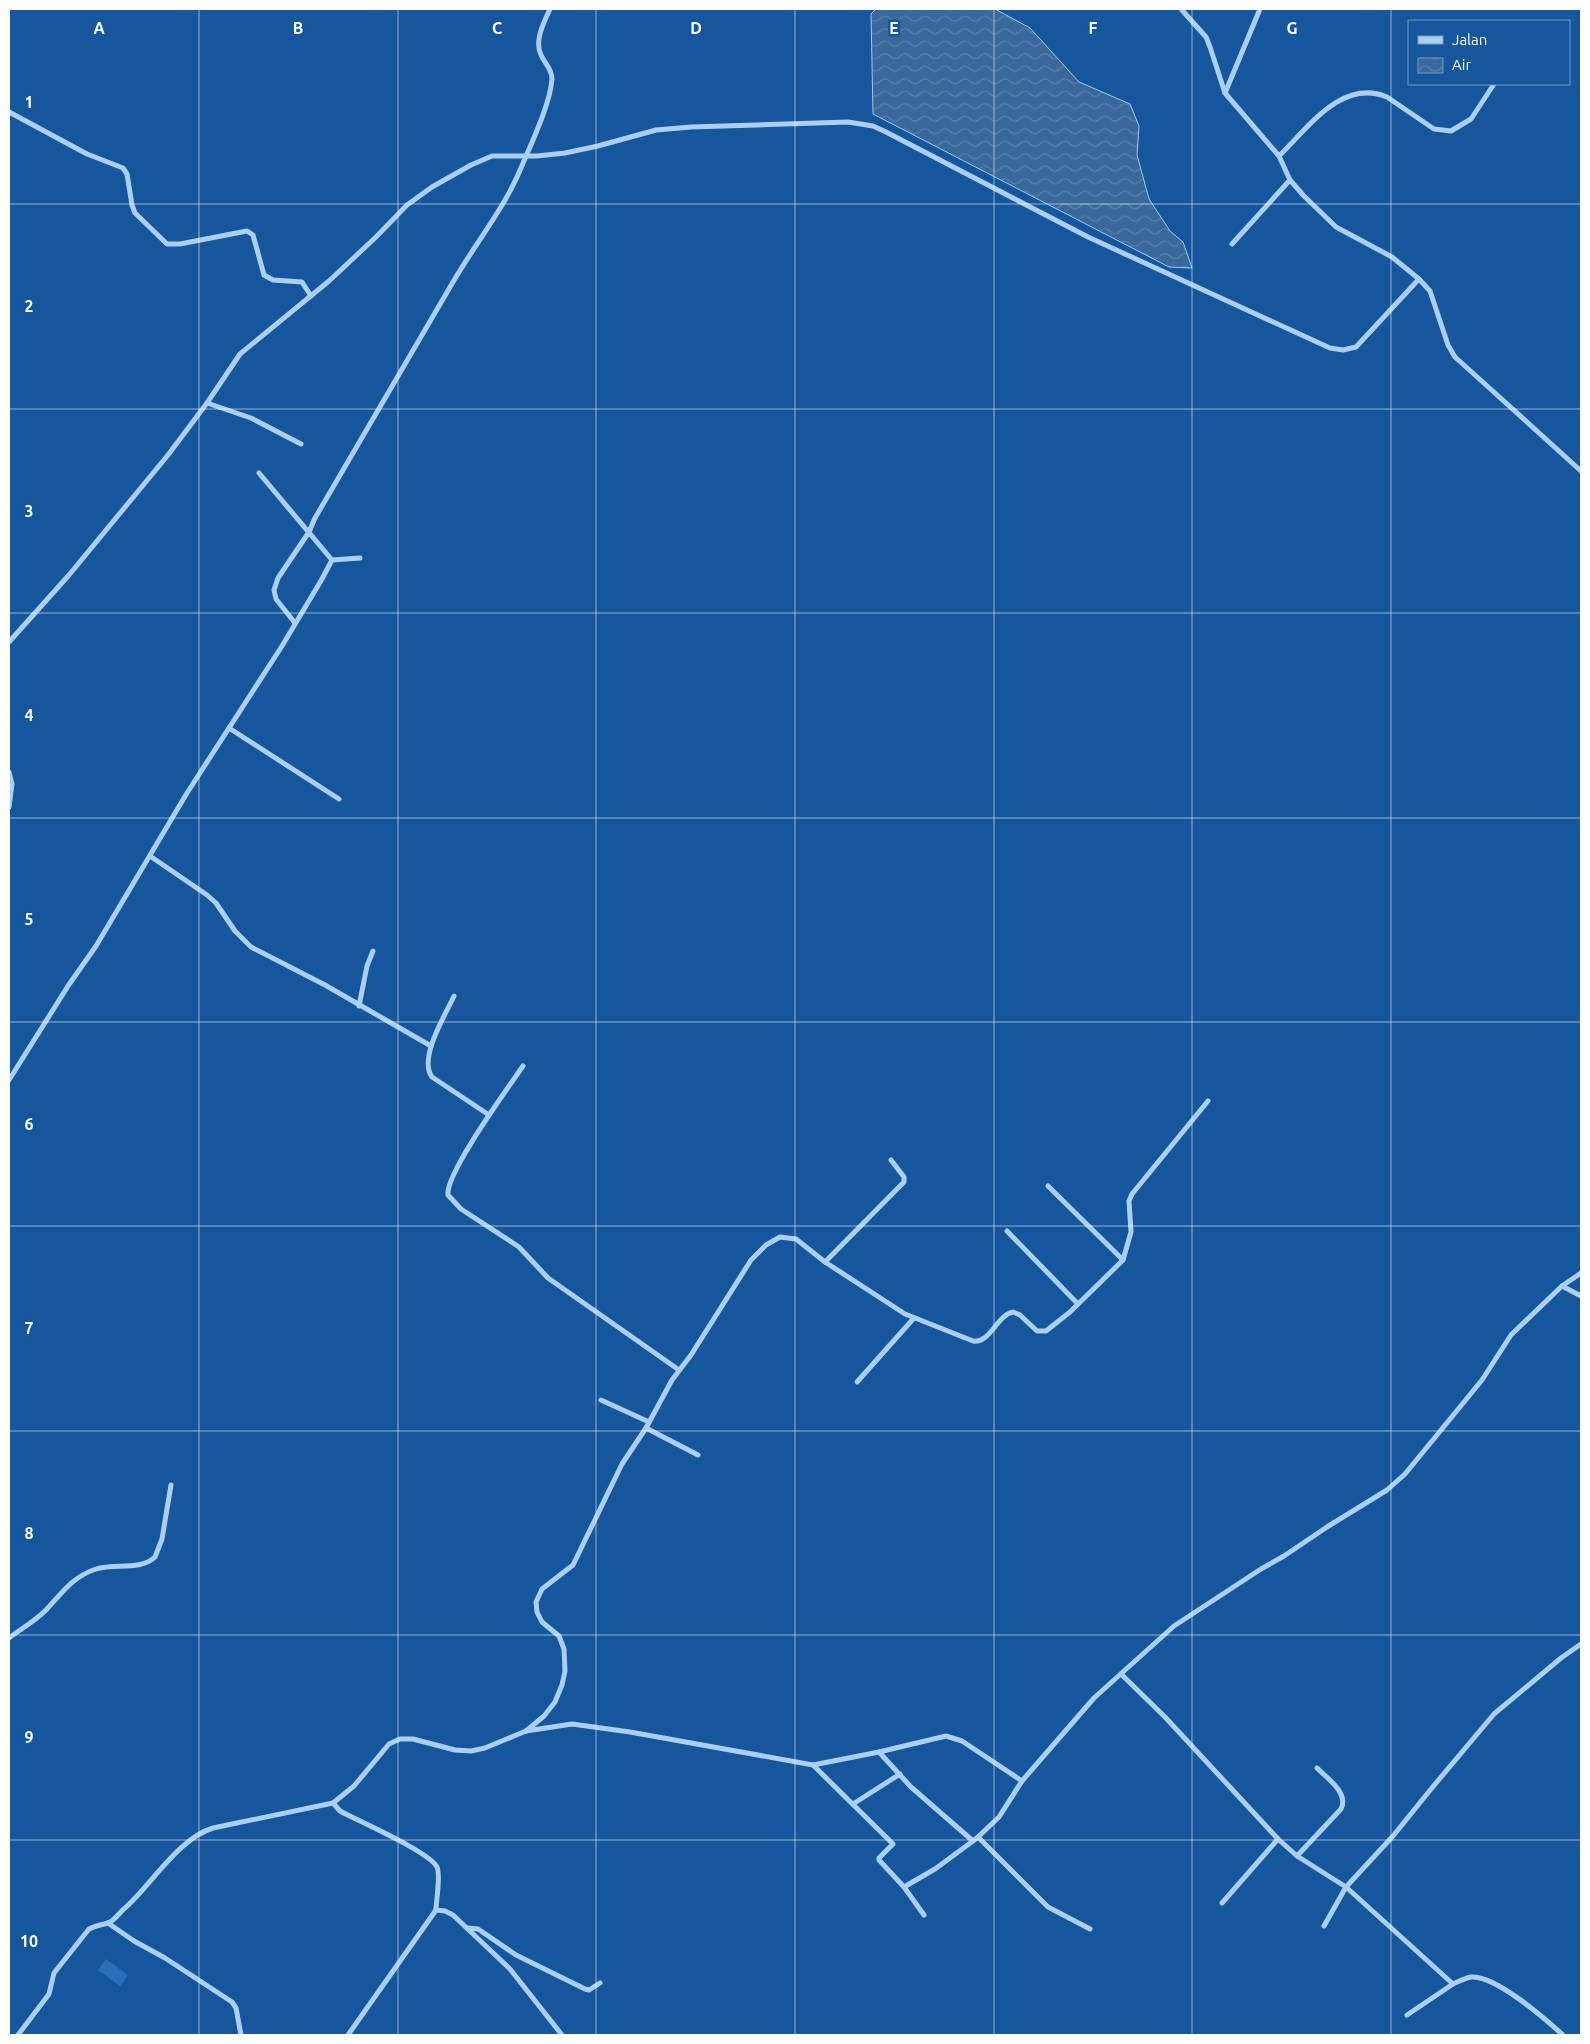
<svg xmlns="http://www.w3.org/2000/svg" width="1590" height="2044" font-family="Ubuntu,sans-serif">
<style>
.pitch{fill:#2871ba}
.water{fill:url(#water-waves);stroke:#9dcaf6}
.lines{fill:none;stroke-linecap:round;stroke-linejoin:round}
.street{stroke:#abcff3;stroke-width:5}
.grid{fill:none;stroke:#fff;stroke-width:1;stroke-opacity:0.55}
.grid-label{font-size:16px;text-anchor:middle;font-weight:bold;fill:#fff;stroke:#15569c;stroke-width:5;stroke-linejoin:round;paint-order:stroke}
</style>
<defs>
<pattern id="water-waves" width="16" height="10" patternUnits="userSpaceOnUse" patternTransform="scale(1.25)"><rect width="16" height="10" fill="#39689a"/><path d="M0 5q4-4 8 0t8 0" fill="none" stroke="#577fa9"/></pattern>
</defs>
<rect width="100%" height="100%" fill="#15569c"/>
<path class="pitch" d="M106,1959L128,1975L120,1986L98,1970Z"/>
<path class="water" d="M876,9H995L1030,28L1079,82L1130,104L1139,126L1137,155L1149,199L1170,231L1183,242L1192,268L1169,267L873,114L871,14Z"/>
<g class="lines">
<g class="street">
<path d="M1181,9L1206,37L1210,47L1225,93L1279,156L1290,180L1303,195L1336,227L1392,257L1419,279L1430,291L1448,345L1455,357L1581,471"/>
<path d="M1225,93L1260,9"/>
<path d="M9,112L87,154L123,168L127,174L132,205L135,213L167,244H180L247,231L253,235L264,275L273,280L302,282L311,296"/>
<path d="M1279,156C1308,128 1342,78 1387,97L1434,129L1451,131L1471,119L1494,84"/>
<path d="M1232,244L1290,180"/>
<path d="M207,403L251,418L301,444"/>
<path d="M259,473L332,560"/>
<path d="M295,623L276,599L274,590L278,578L309,532L315,518C361,439 407,361 453,282C475,244 504,209 521,168C531,144 550,105 552,79C552,69 545,64 541,55C534,41 544,22 550,9"/>
<path d="M9,642L69,575L168,455L207,403L240,354L329,281L376,237L407,205L432,187L471,165L492,156H537L565,153L598,146L656,130L691,127L848,122L873,126L886,132L1088,237L1330,348L1343,350L1356,347L1419,279"/>
<path d="M229,728L339,799"/>
<path d="M9,772L12,784L9,807"/>
<path d="M150,856L207,895L216,903L235,931L251,947L325,985L431,1046"/>
<path d="M454,996C446,1014 418,1058 432,1077L489,1115"/>
<path d="M359,1006L367,966L373,951"/>
<path d="M523,1066C508,1088 445,1174 448,1195L461,1209L519,1247L548,1278L679,1370"/>
<path d="M9,1080L68,986L96,946L187,793L282,646L322,579L332,560L360,558"/>
<path d="M1048,1186L1123,1260"/>
<path d="M1007,1231L1078,1304"/>
<path d="M825,1262L904,1182V1177L891,1160"/>
<path d="M1562,1286L1581,1296"/>
<path d="M857,1382L914,1318"/>
<path d="M601,1400L649,1422"/>
<path d="M646,1428L698,1455"/>
<path d="M9,1638C21,1629 35,1621 46,1610C62,1593 72,1577 96,1569C115,1563 140,1571 155,1557L162,1539L171,1485"/>
<path d="M1121,1674L1165,1717L1278,1839L1297,1856L1346,1887L1453,1984L1407,2015"/>
<path d="M526,1731L544,1716L555,1702L562,1685L565,1671L564,1649L559,1636L542,1622L537,1612L536,1602L542,1589L573,1565L622,1464L646,1428L672,1380L691,1355L751,1260L766,1245L780,1237L796,1239L825,1262L905,1314L973,1341C990,1344 997,1315 1013,1312L1020,1315L1037,1331H1046L1070,1312L1123,1260L1131,1232L1129,1201L1132,1194L1208,1101"/>
<path d="M879,1752L911,1787L973,1841L978,1837L1048,1907L1090,1929"/>
<path d="M813,1765L893,1844L879,1858V1860L904,1887L924,1915"/>
<path d="M333,1803L340,1811C358,1821 430,1852 437,1867C441,1876 436,1900 436,1910L445,1911L453,1915L510,1969L562,2035"/>
<path d="M853,1804L900,1774"/>
<path d="M978,1837L999,1817L1022,1781L1094,1698L1174,1626L1261,1569L1284,1556L1327,1527L1387,1490L1405,1474L1482,1380L1511,1335L1562,1286L1581,1273"/>
<path d="M1297,1856L1341,1809C1349,1793 1328,1779 1317,1768"/>
<path d="M904,1887L935,1869L973,1841"/>
<path d="M1222,1903L1278,1839"/>
<path d="M108,1923L134,1941L165,1958L232,2002L236,2008L241,2035"/>
<path d="M1324,1926L1346,1887L1393,1836L1431,1789L1494,1714L1561,1658L1581,1644"/>
<path d="M467,1928L478,1929L516,1955L585,1989L589,1990L600,1983"/>
<path d="M1453,1984C1458,1982 1465,1978 1471,1977C1496,1975 1545,2019 1563,2035"/>
<path d="M18,2035L49,1994L54,1973L89,1929C96,1925 101,1925 108,1923C114,1921 120,1912 125,1908C151,1885 179,1838 213,1828L333,1803L354,1786L389,1744L400,1739H413L455,1750L471,1751L485,1748L526,1731L572,1724L630,1732L813,1765L879,1752L946,1736L962,1741L1022,1781"/>
<path d="M348,2035L436,1910"/>
</g>
</g>
<path class="grid" d="M199,9V2035M398,9V2035M596,9V2035M795,9V2035M994,9V2035M1192,9V2035M1391,9V2035M9,204H1581M9,409H1581M9,613H1581M9,818H1581M9,1022H1581M9,1226H1581M9,1431H1581M9,1635H1581M9,1840H1581"/>
<g class="grid-label">
<text x="99" y="34">A</text>
<text x="298" y="34">B</text>
<text x="497" y="34">C</text>
<text x="696" y="34">D</text>
<text x="894" y="34">E</text>
<text x="1093" y="34">F</text>
<text x="1292" y="34">G</text>
<text x="29" y="108">1</text>
<text x="29" y="312">2</text>
<text x="29" y="517">3</text>
<text x="29" y="721">4</text>
<text x="29" y="925">5</text>
<text x="29" y="1130">6</text>
<text x="29" y="1334">7</text>
<text x="29" y="1539">8</text>
<text x="29" y="1743">9</text>
<text x="29" y="1947">10</text>
</g>
<rect width="1590" height="2044" fill="none" stroke="#ffffff" stroke-width="20"/>
<rect x="1408" y="20" width="162" height="65" fill="#15569c" stroke="#739ac4"/>
<rect x="1418" y="36" width="25" height="8" fill="#abcff3" stroke="#739ac4"/>
<text x="1452" y="45" font-size="15" fill="#ffffff">Jalan</text>
<rect x="1418" y="58" width="25" height="15" fill="url(#water-waves)" stroke="#739ac4"/>
<text x="1452" y="70" font-size="15" fill="#ffffff">Air</text>
</svg>
